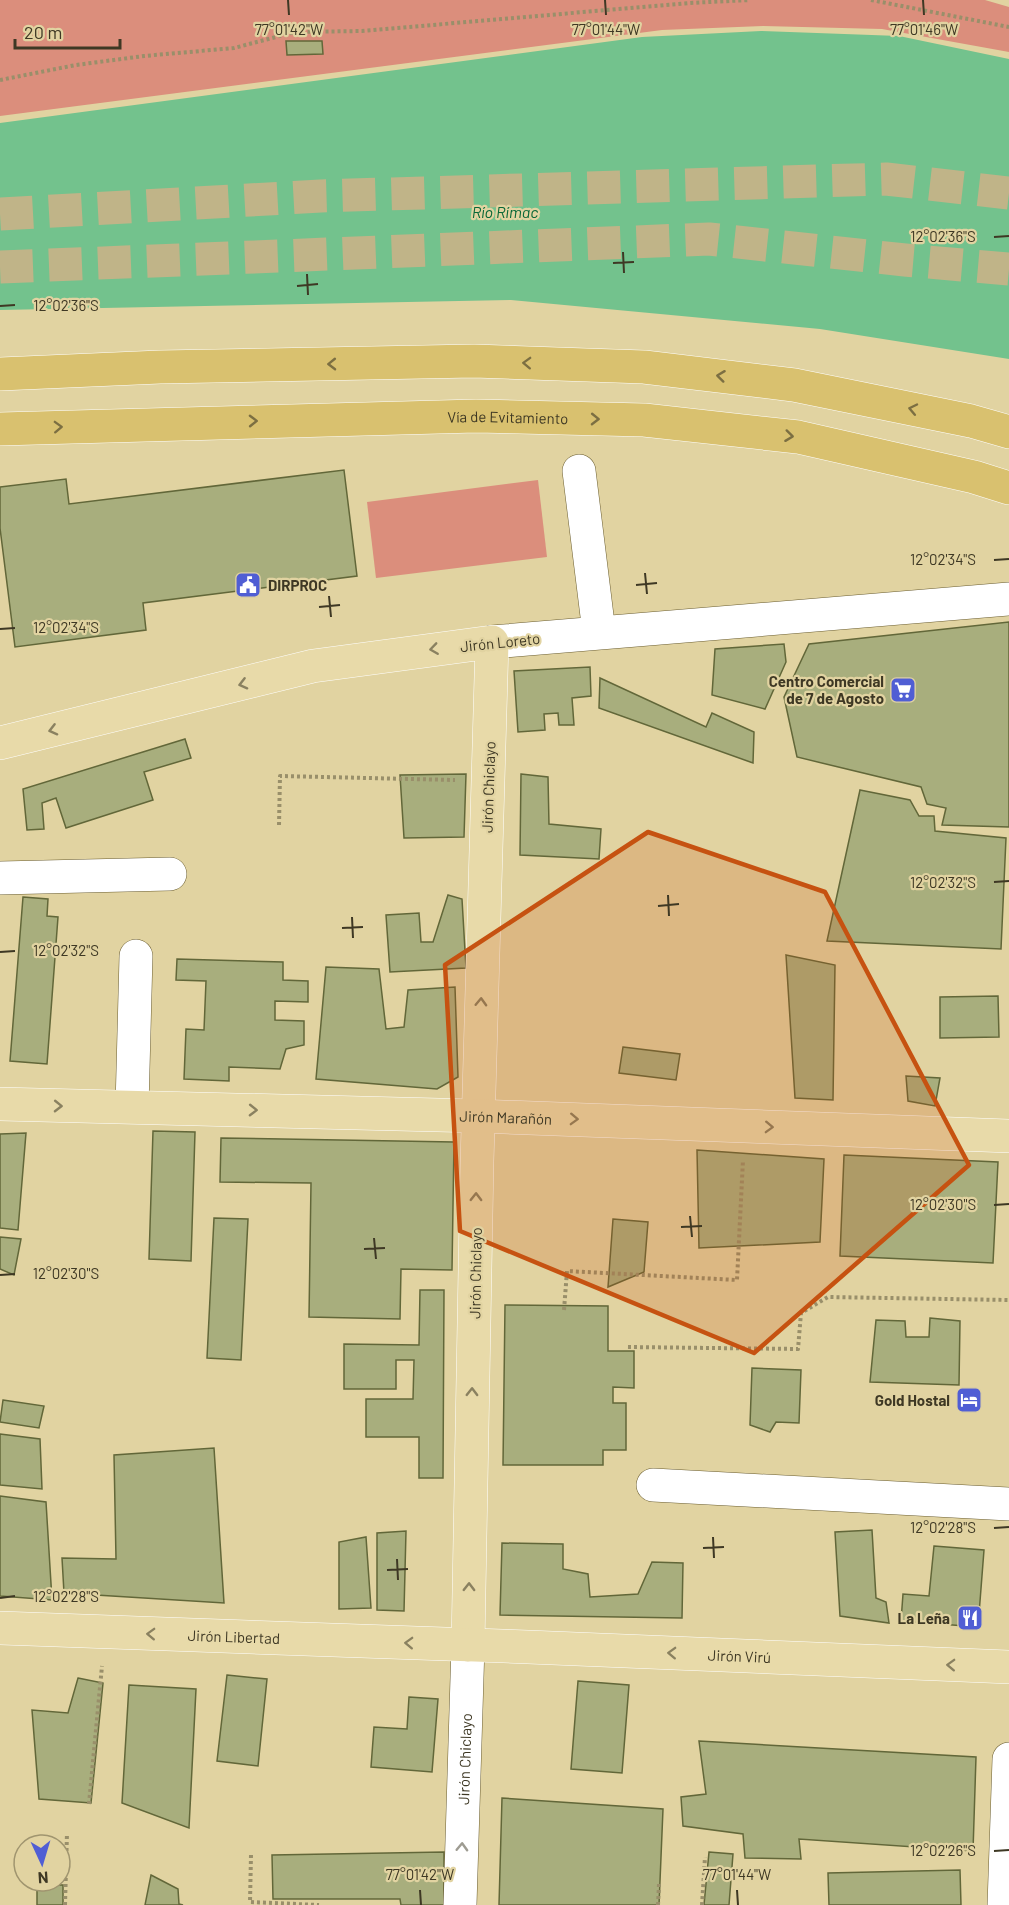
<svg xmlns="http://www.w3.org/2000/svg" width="1009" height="1905" font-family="Barlow,sans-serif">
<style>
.green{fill:#db8e7c}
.water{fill:#73c28d}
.building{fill:#a8ae7d;stroke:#626739;stroke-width:1.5}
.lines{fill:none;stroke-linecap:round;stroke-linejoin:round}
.highway-tunnel{stroke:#c0b488;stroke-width:33;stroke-dasharray:33 16;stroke-linecap:butt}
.minor-casing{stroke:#6b5e30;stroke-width:34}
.major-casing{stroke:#fff;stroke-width:34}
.highway-casing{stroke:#fff;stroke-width:34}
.path{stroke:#998f6a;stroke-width:4;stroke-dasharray:3 3;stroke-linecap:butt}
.minor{stroke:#fff;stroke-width:33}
.major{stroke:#e8daa9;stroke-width:33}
.highway{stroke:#d9c16f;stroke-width:33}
.oneway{stroke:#7c6f42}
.oneway2{stroke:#8a8160}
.oneway3{stroke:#9e9c92}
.marked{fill:#c65211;fill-opacity:0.2;stroke:#c65211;stroke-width:4.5;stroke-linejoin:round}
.ticks{fill:none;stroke:#3e3824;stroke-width:2}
.labels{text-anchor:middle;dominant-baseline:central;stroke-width:4.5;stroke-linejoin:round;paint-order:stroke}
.street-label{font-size:15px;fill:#3e3824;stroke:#e1d3a1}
.poi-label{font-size:15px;font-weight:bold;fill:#3e3824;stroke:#e1d3a1;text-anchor:end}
.water-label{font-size:16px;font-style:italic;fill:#086737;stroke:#e1d3a1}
.ticks-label{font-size:15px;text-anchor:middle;fill:#3e3824;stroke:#e1d3a1;stroke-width:4.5;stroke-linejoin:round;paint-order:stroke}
</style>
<rect width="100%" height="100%" fill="#e1d3a1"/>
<g class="green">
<path d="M0,0H985L1009,7V52L882,29L763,26L662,30L0,116Z"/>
<path d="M538,480L547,557L376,578L367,502Z"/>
</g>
<path class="water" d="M761,31L899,36L1009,59V359L820,329L511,300L0,310V123L642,37Z"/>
<g class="building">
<path d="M286,41H322L323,54L287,55Z"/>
<path d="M344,470L357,576L143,603L146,630L15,647L0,528V487L66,479L69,504Z"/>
<path d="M1009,622V827L942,825L946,808L927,804L921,787L797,757L784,697L809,644Z"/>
<path d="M784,644L786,662L765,709L712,695L715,649Z"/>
<path d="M590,667L591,696L572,698L574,725H559L558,713L544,714L545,730L518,732L514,671Z"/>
<path d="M600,678L706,727L712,713L754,732L753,763L599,708Z"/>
<path d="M185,739L191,758L144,772L153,800L66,828L56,798L42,803L44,829L27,830L23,789Z"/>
<path d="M466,774L464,837L404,838L400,775Z"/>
<path d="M521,774L548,777L549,824L601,829L599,859L520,855Z"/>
<path d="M860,790L910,800L919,816H934L935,831L1006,838L1001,949L827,941Z"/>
<path d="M448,895L462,899L466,968L390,972L386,915L419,913L421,942H433Z"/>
<path d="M23,897L48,899L47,916L58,917L47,1064L10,1061Z"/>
<path d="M786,955L835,965L833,1100L795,1098Z"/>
<path d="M177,959L283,962V980L308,981V1002L275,1001V1020L304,1021V1045L286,1049L280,1069L229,1067V1081L184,1079L186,1029L204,1030L206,981L176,980Z"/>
<path d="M326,967L379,969L386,1029L404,1027L408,990L455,987L458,1077L437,1089L316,1079Z"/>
<path d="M998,996L999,1037L940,1038V997Z"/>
<path d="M623,1047L680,1054L676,1080L619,1073Z"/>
<path d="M906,1076L940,1078L935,1106L908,1101Z"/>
<path d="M153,1131L195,1132L191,1261L149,1259Z"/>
<path d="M26,1133L18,1230L0,1228V1134Z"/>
<path d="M221,1138L454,1142L452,1270L401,1269L400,1319L309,1317L311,1183L220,1182Z"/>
<path d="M697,1150L824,1159L820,1242L699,1248Z"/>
<path d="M844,1155L998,1162L993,1263L840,1256Z"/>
<path d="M214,1218L248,1219L241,1360L207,1358Z"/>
<path d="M613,1219L648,1222L644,1272L608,1287Z"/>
<path d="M0,1237L21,1239L14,1275L0,1269Z"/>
<path d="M420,1290H444L443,1478H419V1437H366V1399H413L414,1360H396V1389H344V1344L419,1345Z"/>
<path d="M505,1305L608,1306V1351H634V1388L613,1387V1403H626V1450H603V1465H503Z"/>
<path d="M930,1318L960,1321L959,1385L870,1382L876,1320L905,1321L906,1337H929Z"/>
<path d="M752,1368L801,1370L799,1423L776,1422L770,1432L750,1425Z"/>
<path d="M3,1400L44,1406L39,1428L0,1422Z"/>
<path d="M0,1434L40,1439L42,1489L0,1485Z"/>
<path d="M214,1448L224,1603L64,1593L62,1558L116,1559L114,1455Z"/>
<path d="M0,1496L46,1502L52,1600L0,1596Z"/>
<path d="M872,1530L876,1598L886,1602L889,1623L840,1616L835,1532Z"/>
<path d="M406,1531L404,1611L377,1610V1533Z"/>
<path d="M366,1537L371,1608L339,1609V1542Z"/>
<path d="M502,1543L563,1544V1569L588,1574L590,1597L638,1594L652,1562L683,1563L682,1618L500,1615Z"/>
<path d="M934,1546L984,1550L978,1627L901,1621L903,1594L929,1596Z"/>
<path d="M227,1675L267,1679L258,1766L217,1761Z"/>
<path d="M78,1678L103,1683L91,1803L39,1799L32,1710L68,1713Z"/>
<path d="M578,1681L629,1685L622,1773L571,1769Z"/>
<path d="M129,1685L196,1689L189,1828L122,1803Z"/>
<path d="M409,1697L438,1699L432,1772L371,1767L374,1727L407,1729Z"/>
<path d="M699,1741L976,1757L973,1851L799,1839L801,1859L745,1858L743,1834L683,1826L681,1797L706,1794Z"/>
<path d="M502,1798L663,1809L659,1905H499Z"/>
<path d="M444,1852V1905H401L400,1899H273L272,1855Z"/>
<path d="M709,1852L733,1854L729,1905H704Z"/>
<path d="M960,1870L961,1905H829L828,1873Z"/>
<path d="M151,1875L178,1889L179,1904L183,1905H145Z"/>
<rect x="37" y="1885" width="26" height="20"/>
</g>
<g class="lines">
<g class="highway-tunnel">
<path d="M0,214L321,196L886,179L1009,193"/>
<path d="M0,267L709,239L905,260L1009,269"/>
</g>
<g class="minor-casing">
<g id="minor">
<path d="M579,471L599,632"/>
<path d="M492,642L1009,599"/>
<path d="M0,878L170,874"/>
<path d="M132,1107L136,956"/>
<path d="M653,1485L1009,1504"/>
<path id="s1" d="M460,1905L468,1645"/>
<path d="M1004,1905L1009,1759"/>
</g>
</g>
<g class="major-casing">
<g id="major">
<path d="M0,743L313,666L492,642L477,1162L468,1645"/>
<path id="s2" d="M0,1104L478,1116L1009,1136"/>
<path id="s3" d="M0,1628L528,1647L1009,1667"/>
</g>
</g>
<g class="highway-casing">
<g id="highway">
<path d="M0,374L160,367L474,361L644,367L794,385L971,421L1009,432"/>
<path id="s4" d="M0,429L476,416L644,420L798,437L974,477L1009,488"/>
</g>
</g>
<g class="path">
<path d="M871,0L1009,27"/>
<path d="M0,80L76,65L144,56L234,48L295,32L362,31L689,3L750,0"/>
<path d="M279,825L280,776L455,780"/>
<path d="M564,1310L567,1271L737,1280L743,1160"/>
<path d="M628,1347L798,1349L801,1313L828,1297L1009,1300"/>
<path d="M89,1804L102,1666"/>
<path d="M251,1855L250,1902L319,1905"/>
<path d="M65,1905L67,1833"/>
<path d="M658,1905L659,1884"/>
<path d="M702,1905L705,1857"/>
</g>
<use href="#minor" class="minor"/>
<use href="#major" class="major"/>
<use href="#highway" class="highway"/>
</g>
<defs><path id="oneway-chevron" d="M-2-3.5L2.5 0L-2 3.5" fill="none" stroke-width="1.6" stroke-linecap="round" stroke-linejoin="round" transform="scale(1.5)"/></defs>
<g class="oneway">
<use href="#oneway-chevron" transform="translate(527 363) rotate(-178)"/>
<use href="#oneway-chevron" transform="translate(332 364) rotate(179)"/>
<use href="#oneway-chevron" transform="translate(721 376) rotate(-173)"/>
<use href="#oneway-chevron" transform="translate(913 409) rotate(-168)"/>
<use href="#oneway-chevron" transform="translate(595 419) rotate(1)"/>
<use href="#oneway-chevron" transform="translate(253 421) rotate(-1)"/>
<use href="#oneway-chevron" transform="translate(58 427) rotate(-2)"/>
<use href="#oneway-chevron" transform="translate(789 436) rotate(7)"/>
</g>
<g class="oneway2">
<use href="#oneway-chevron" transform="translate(434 649) rotate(172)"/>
<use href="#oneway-chevron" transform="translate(243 684) rotate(166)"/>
<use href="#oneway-chevron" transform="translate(53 730) rotate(166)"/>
<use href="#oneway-chevron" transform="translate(481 1002) rotate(-88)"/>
<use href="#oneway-chevron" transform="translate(58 1106) rotate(1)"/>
<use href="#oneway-chevron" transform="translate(253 1110) rotate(1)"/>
<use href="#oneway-chevron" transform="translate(574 1119) rotate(2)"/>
<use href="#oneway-chevron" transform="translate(769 1127) rotate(2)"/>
<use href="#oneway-chevron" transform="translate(476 1197) rotate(-89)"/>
<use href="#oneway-chevron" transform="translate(472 1392) rotate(-89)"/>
<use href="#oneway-chevron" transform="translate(469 1587) rotate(-89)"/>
<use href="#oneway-chevron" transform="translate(151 1634) rotate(-178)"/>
<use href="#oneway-chevron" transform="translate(409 1643) rotate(-178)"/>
<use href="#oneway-chevron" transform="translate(672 1653) rotate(-178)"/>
<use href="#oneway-chevron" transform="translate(951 1665) rotate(-178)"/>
</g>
<use class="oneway3" href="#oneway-chevron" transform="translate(462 1847) rotate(-88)"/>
<path class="marked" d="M648,832L825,892L969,1165L754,1353L460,1231L445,965Z"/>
<path class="ticks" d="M288,0L289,15M605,0L606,15M923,0L924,15M994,237L1009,236M623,252L624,273M613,263L634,262M307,274L308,295M297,286L318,284M0,306L15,305M994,560L1009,559M645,573L647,594M636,585L657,583M329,596L331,617M319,607L340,605M0,629L15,628M994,882L1009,881M668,895L669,916M658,906L679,904M352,917L353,938M342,928L363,927M0,952L15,951M994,1205L1009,1204M690,1216L692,1237M681,1227L702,1226M374,1238L376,1259M364,1249L385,1248M0,1275L15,1274M994,1528L1009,1527M713,1537L714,1558M703,1548L724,1547M397,1559L398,1580M387,1570L408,1569M0,1598L15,1596M994,1851L1009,1850M420,1890L421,1905M737,1890L738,1905"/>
<defs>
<g id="civic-square" transform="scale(1.35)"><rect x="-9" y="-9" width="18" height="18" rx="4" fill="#505ed4" stroke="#e1d3a1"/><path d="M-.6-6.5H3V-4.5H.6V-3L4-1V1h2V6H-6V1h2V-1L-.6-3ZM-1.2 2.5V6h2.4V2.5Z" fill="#fff"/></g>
<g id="supermarket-square" transform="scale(1.35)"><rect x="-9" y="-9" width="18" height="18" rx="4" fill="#505ed4" stroke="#e1d3a1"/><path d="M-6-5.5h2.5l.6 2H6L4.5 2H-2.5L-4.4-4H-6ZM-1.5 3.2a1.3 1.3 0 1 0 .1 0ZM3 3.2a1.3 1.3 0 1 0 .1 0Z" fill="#fff"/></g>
<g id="hotel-square" transform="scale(1.35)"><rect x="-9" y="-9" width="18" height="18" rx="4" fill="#505ed4" stroke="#e1d3a1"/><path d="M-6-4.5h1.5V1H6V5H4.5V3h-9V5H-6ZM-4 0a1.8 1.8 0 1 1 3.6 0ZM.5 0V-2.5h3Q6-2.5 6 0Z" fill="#fff"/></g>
<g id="restaurant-square" transform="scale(1.35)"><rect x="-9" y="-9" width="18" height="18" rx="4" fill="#505ed4" stroke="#e1d3a1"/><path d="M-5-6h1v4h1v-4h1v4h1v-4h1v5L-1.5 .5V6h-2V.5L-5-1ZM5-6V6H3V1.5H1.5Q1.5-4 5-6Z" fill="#fff"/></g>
</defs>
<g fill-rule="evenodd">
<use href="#civic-square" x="248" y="585"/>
<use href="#supermarket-square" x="903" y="690"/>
<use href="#hotel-square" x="969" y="1400"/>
<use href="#restaurant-square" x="970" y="1618"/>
</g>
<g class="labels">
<g class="street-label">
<text stroke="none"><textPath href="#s4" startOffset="508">Vía de Evitamiento</textPath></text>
<text transform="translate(500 642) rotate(-6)">Jirón Loreto</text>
<text transform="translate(488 787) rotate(-88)">Jirón Chiclayo</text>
<text stroke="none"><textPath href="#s2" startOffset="506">Jirón Marañón</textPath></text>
<text transform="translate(475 1273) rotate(-89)">Jirón Chiclayo</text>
<text stroke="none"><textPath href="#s3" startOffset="234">Jirón Libertad</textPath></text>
<text stroke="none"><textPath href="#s3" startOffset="740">Jirón Virú</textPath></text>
<text stroke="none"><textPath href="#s1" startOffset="146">Jirón Chiclayo</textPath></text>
</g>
<g class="poi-label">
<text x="268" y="585" text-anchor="start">DIRPROC</text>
<text x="884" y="681">Centro Comercial<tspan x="884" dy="17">de 7 de Agosto</tspan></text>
<text x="950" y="1400">Gold Hostal</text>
<text x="950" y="1618">La Leña</text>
</g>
<g class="water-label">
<text x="505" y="211">Río Rímac</text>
</g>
</g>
<g class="ticks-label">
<text x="289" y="35">77°01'42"W</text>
<text x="606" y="35">77°01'44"W</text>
<text x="924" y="35">77°01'46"W</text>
<text x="943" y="242">12°02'36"S</text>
<text x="66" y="311">12°02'36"S</text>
<text x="943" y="565">12°02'34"S</text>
<text x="66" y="633">12°02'34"S</text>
<text x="943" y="888">12°02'32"S</text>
<text x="66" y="956">12°02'32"S</text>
<text x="943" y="1210">12°02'30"S</text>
<text x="66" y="1279">12°02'30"S</text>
<text x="943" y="1533">12°02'28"S</text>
<text x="66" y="1602">12°02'28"S</text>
<text x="943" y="1856">12°02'26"S</text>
<text x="420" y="1880">77°01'42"W</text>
<text x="737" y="1880">77°01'44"W</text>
</g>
<g transform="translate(42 1863) rotate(176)"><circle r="28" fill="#e1d3a1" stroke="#a0956f" stroke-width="1.5"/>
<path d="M0-4.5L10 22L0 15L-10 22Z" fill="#505ed4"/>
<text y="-9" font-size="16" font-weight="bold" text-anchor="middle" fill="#3e3824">N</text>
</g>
<path d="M15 39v9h105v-9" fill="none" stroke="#3e3824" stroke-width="3"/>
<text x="24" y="39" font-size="18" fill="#3e3824" stroke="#e1d3a1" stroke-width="4.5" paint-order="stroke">20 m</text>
</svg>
